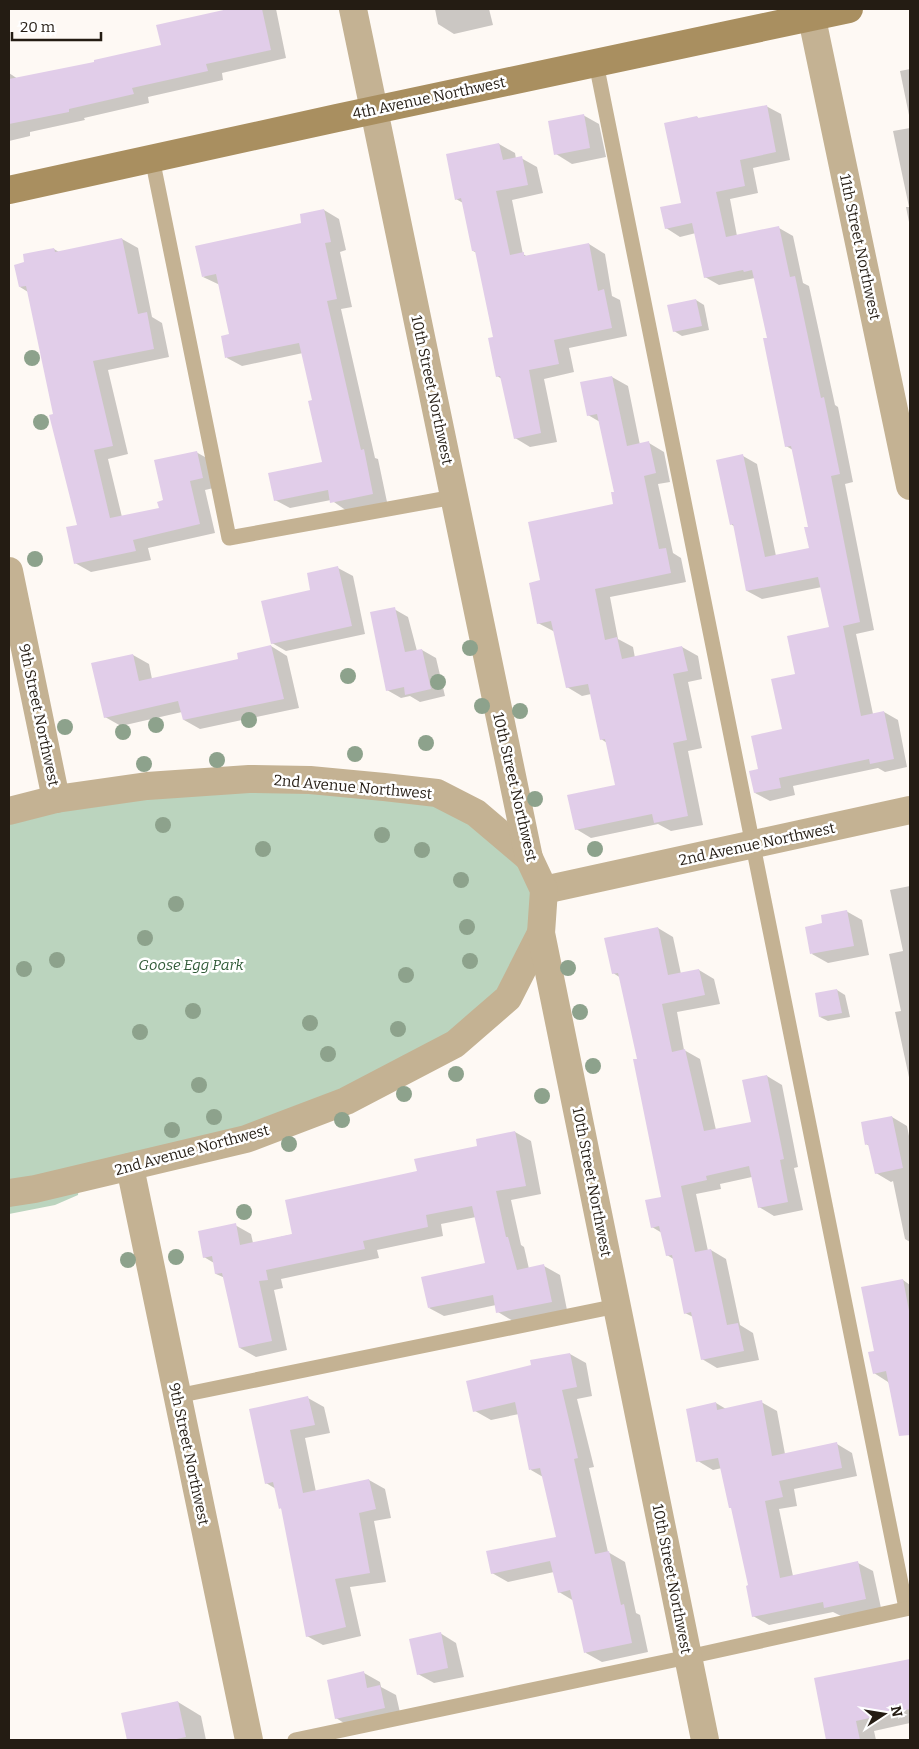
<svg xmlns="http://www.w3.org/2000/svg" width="919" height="1749" font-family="Bitter,serif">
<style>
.green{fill:#bbd4be}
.shadow{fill:#0003}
.building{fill:#e1cde9}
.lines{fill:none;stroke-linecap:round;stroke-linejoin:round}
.service{stroke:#c4b293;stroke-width:15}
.minor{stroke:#c4b293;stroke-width:28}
.tertiary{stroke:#c4b293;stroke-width:28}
.secondary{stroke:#a98f60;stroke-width:28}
.tree{fill:#8da28c}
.labels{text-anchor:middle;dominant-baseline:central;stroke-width:5;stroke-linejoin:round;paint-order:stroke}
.street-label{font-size:15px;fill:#241c13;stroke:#fff}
.park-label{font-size:15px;font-style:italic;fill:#305a37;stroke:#fff}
</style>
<rect width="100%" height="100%" fill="#fef9f4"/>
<path class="green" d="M147,786L437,793L544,890L508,998L346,1101L80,1179L78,1195L55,1205L9,1214V811Z"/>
<g class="shadow">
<path d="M223,9H276L286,58L222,73L223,80L148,97L149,103L84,118L85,120L30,132V136L9,141V73L18,79L96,63L162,46L223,11Z"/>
<path d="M435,9H489L493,25L454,34L438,24Z"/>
<path d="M910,69V120L900,71Z"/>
<path d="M766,106L781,114L790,160L753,168L758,193L730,199L737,236L779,228L793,236L803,283L809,286L835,405L838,407L853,482L845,484L874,630L856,634L873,714L884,712L898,720L907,767L885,772L878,768L793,786L795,795L770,801L755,793L759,770L784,730L796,675L831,628L822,587L762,599L747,591L735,527L731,524L743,456L757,464L776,556L810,549L809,528L793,450L786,446L768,339L755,278L719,285L705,277L696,233L680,237L666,228L682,204L697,117L700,119Z"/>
<path d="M583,115L599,124L606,157L572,164L556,154Z"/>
<path d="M910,128V227L906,207H909L893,131Z"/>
<path d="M499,144L515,153L516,159L521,158L537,167L543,193L512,200L523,254L528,257L589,244L605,254L612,296L620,300L627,336L569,348L574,372L544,379L557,442L530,447L515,438L502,379L497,376L495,338L477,253L473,251L463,203L456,199Z"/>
<path d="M324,210L339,219L346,250L340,252L352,307L341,309L375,458L378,459L387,502L347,511L331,500L290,508L275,500L324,463L313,401L303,353L242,366L227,358L230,335L220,285L203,277L303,224Z"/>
<path d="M122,239L138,248L152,317L162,323L169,357L108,370L128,454L108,459L122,517L160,509L196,452L212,461L218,487L205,490L215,533L148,548L151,560L91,572L75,563L79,526L28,292L20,287L26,263L54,249L59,252Z"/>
<path d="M696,300L704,305L709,330L682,336L674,331Z"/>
<path d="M612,377L628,386L640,445L649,443L664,452L670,482L658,484L673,553L681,558L686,582L610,597L618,639L633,647L635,658L682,647L698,656L702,679L688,682L702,748L688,751L703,825L671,831L658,824L591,838L576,829L616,786L607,743L601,739L591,694L582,696L567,687L555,632L538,623L542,581L615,505V493L600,422L588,415Z"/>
<path d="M338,568L353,576L365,634L286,651L272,643Z"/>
<path d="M394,609L408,617L417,651L422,650L436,658L445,696L420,702L410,696L401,698L387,690Z"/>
<path d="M271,646L287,656L299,708L200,729L184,720L182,712L121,726L105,717L133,655L149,664L152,679L240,660Z"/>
<path d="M910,886V1082L895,1012L901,1011L889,954L903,951L890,890Z"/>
<path d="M846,911L862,920L869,955L828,963L812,954L824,924Z"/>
<path d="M658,928L673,937L681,974L699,970L714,979L720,1004L677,1012L684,1050L700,1059L716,1130L752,1123L767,1076L782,1085L798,1167L794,1168L803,1210L774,1216L759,1207L752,1177L720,1184L721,1189L696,1194L708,1251L711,1250L726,1259L740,1325L753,1333L759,1360L717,1368L702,1359L693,1317L685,1313L675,1260L667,1255L662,1233L652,1227L662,1198L638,1060L621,978L613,973Z"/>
<path d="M837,990L845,995L850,1017L828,1021L820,1017Z"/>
<path d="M892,1117L907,1126L910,1141V1242L905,1239L893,1181L891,1182L876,1173L870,1146L866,1144Z"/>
<path d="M515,1132L531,1141L541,1194L511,1200L521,1245L524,1247L529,1269L544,1266L560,1275L567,1310L513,1321L498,1312L496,1305L444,1316L429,1308L487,1264L476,1217L441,1224L443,1236L377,1250L379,1258L281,1279L283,1288L274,1290L287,1350L256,1357L240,1348L225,1278L216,1274L214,1263L204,1257L235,1225L251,1234L253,1243L294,1234L418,1171Z"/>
<path d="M903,1280L910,1285L909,1417L888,1382L874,1373L875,1352Z"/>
<path d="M570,1354L586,1363L592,1396L577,1399L594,1467L589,1468L608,1552L625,1562L636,1613L640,1615L648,1652L602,1662L586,1653L574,1601L559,1592L554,1572L508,1582L492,1573L558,1538L543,1477L531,1470L519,1414L491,1420L475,1411L532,1366Z"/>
<path d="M308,1398L324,1407L330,1433L305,1438L316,1492L369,1480L385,1489L391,1518L374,1521L386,1582L350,1587L361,1636L323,1645L307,1636L283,1509L280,1508L276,1489L266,1483L251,1410Z"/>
<path d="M761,1402L777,1411L785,1454L837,1444L852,1453L857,1476L794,1489L797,1506L779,1509L793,1576L858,1563L873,1571L881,1608L841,1616L833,1612L769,1625L753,1616L749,1586L733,1509L722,1468L713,1470L698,1461L716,1403L726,1409Z"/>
<path d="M440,1633L456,1643L464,1677L434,1683L418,1674Z"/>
<path d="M910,1660V1723L874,1731L876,1740H827L815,1679Z"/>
<path d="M364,1673L380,1682L381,1687L396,1695L401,1717L352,1728L336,1718Z"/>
<path d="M178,1702L201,1716L206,1740H128L123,1714Z"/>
</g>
<g class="building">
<path d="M228,9H262L271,50L206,64L208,71L132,88L134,94L69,109V112L9,124V79L94,62V60L161,45L156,25Z"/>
<path d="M767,105L776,152L740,160L745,186L716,192L726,237L779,226L790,277L795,276L821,398L824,397L840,474L831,476L860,622L843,626L861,716L884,711L894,759L870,764L869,759L779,778L781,788L754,793L749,771L758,769L751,736L782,729L771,679L795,674L787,636L829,627L818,577L746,591L733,524L730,525L716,460L743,454L765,557L809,548L804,527H808L791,446L785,447L763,338H767L752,270L744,272L743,270L704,278L692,223L665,229L660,207L681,203L664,123L697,116L698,118Z"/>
<path d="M584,114L590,148L554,155L548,121Z"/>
<path d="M499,143L503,160L522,156L528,185L496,191L510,255L524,252V256L589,243L598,291L604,289L612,328L554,340L559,364L529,370L541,433L514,439L500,376L496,377L488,338L493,337L475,251H472L461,198L455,200L446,154Z"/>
<path d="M324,209L331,242L325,243L337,299L327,301L361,450L364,449L373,494L330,503L328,490L274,501L268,473L322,462L308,401L312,400L299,343L225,358L221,336L229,334L216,274L202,277L195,246L301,223L300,214Z"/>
<path d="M122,238L138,314L147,312L154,349L93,361L113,446L94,450L110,518L159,508L157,502L163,500L154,460L197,451L203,478L190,481L200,524L133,540L136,551L74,564L66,527L77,525L49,415L53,414L26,286L19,287L14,265L24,262L23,254L54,248L55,252Z"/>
<path d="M696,299L702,326L673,332L667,305Z"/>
<path d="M612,376L627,446L649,441L656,473L644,476L659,549L666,548L671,573L595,589L605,640L617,637L622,659L682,646L688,671L673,674L687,740L673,743L688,816L654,823L652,814L575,830L567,795L615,785L605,739L600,740L588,684L566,688L551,621L537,624L529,583L540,580L528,522L613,504L611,492H614L597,414L587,416L580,382Z"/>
<path d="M338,566L352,626L271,644L261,601L310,590L307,573Z"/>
<path d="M395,607L405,652L422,649L431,689L405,695L404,687L386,691L370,612Z"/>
<path d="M271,645L284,699L183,720L178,701L104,718L91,663L133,654L139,681L238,659L237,653Z"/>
<path d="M847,910L854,946L810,954L805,927L822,923L821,915Z"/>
<path d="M658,927L668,975L699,969L705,995L662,1004L672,1052L685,1049L704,1131L751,1122L742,1080L767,1075L784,1159L780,1160L788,1202L758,1208L749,1166L706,1176L707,1180L681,1186L695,1252L711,1249L727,1325L738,1323L744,1351L701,1360L691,1312L684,1314L672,1255L666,1256L659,1226L651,1228L645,1200L661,1197L633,1059H637L618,973L612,974L604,938Z"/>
<path d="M837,989L842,1013L819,1017L815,993Z"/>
<path d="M892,1116L903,1168L875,1174L868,1144L865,1145L861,1122Z"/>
<path d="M515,1131L526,1186L496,1191L506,1237H508L517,1270L544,1264L552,1302L496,1313L493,1295L428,1308L421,1277L485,1263L472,1206L426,1215L428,1227L363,1241L365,1249L266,1270L268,1280L259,1281L272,1341L239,1348L222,1273L215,1274L212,1256L203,1258L198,1231L236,1223L240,1245L292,1234L285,1200L417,1171L414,1159L477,1146L476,1139Z"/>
<path d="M903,1279L910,1316V1435L899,1436L886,1371L873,1374L868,1352L874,1351L861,1287Z"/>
<path d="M570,1353L577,1387L562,1390L578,1458L574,1459L595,1554L609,1551L621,1605L624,1604L632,1643L584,1653L570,1590L558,1593L550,1561L491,1574L486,1551L556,1537L540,1468L529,1470L515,1402L473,1412L466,1381L531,1365L530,1360Z"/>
<path d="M308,1396L315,1425L290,1430L303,1493L369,1479L376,1509L359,1513L370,1573L335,1579L346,1627L306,1637L281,1508L279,1509L273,1482L265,1484L249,1409Z"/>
<path d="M762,1400L772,1456L837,1442L842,1468L779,1481L783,1497L765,1501L780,1578L858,1561L866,1599L824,1608L823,1602L752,1617L746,1586L748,1585L731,1508H729L718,1458L696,1462L686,1409L716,1402L717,1410Z"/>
<path d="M441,1632L448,1668L417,1675L409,1639Z"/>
<path d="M910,1659V1709L856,1721L860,1740H826L814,1678Z"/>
<path d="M364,1671L367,1688L380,1685L385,1708L335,1719L327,1680Z"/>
<path d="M178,1701L186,1737L172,1740H127L121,1713Z"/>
</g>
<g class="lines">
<g class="service">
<path d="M596,63L906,1608"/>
<path d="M152,158L229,538L454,497"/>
<path d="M177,1396L617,1306"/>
<path d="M295,1740L688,1657L910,1608"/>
</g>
<g class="minor">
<path d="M353,9L374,110"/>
<path d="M810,9L910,486"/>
<path d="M9,571L56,799"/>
<path d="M9,811L56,799L147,786L249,779L310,780L384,787L437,793L476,813L529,858"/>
<path d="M544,890L910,810"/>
<path d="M130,1167L249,1740"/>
<path d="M9,1193L35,1189L246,1139L346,1101L455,1044L508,998L541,933"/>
</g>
<path class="tertiary" d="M374,110L529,858L544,890L541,933L705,1740"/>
<path class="secondary" d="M9,190L337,118L849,9"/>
</g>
<g class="tree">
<circle cx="32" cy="358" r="8"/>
<circle cx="41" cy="422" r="8"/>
<circle cx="35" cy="559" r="8"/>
<circle cx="470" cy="648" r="8"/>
<circle cx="348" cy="676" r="8"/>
<circle cx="438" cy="682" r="8"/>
<circle cx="482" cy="706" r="8"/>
<circle cx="520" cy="711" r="8"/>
<circle cx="249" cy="720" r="8"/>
<circle cx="156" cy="725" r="8"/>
<circle cx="65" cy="727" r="8"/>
<circle cx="123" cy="732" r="8"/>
<circle cx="426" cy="743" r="8"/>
<circle cx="355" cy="754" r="8"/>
<circle cx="217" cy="760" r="8"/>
<circle cx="144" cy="764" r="8"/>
<circle cx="535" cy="799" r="8"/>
<circle cx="163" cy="825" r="8"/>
<circle cx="382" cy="835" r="8"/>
<circle cx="263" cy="849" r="8"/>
<circle cx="595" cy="849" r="8"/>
<circle cx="422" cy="850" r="8"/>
<circle cx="461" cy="880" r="8"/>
<circle cx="176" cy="904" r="8"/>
<circle cx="467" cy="927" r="8"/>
<circle cx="145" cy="938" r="8"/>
<circle cx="57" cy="960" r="8"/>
<circle cx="470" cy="961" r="8"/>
<circle cx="568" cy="968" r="8"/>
<circle cx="24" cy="969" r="8"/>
<circle cx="406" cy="975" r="8"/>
<circle cx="193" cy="1011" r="8"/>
<circle cx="580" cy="1012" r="8"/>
<circle cx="310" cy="1023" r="8"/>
<circle cx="398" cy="1029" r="8"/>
<circle cx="140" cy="1032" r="8"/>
<circle cx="328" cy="1054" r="8"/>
<circle cx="593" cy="1066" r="8"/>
<circle cx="456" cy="1074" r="8"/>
<circle cx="199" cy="1085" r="8"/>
<circle cx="404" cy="1094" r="8"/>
<circle cx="542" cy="1096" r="8"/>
<circle cx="214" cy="1117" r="8"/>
<circle cx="342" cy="1120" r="8"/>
<circle cx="172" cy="1130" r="8"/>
<circle cx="289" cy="1144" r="8"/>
<circle cx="244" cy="1212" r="8"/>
<circle cx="176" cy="1257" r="8"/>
<circle cx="128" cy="1260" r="8"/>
</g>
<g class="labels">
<g class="street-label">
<text transform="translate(429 98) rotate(-12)">4th Avenue Northwest</text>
<text transform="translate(860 247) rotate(78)">11th Street Northwest</text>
<text transform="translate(432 390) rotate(78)">10th Street Northwest</text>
<text transform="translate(39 715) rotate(78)">9th Street Northwest</text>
<text transform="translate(353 787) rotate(5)">2nd Avenue Northwest</text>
<text transform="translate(515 787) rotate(77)">10th Street Northwest</text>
<text transform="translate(757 844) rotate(-12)">2nd Avenue Northwest</text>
<text transform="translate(192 1150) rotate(-15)">2nd Avenue Northwest</text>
<text transform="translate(592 1182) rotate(79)">10th Street Northwest</text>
<text transform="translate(189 1454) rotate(78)">9th Street Northwest</text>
<text transform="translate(672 1579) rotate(79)">10th Street Northwest</text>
</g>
<g class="park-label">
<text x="191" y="965">Goose Egg Park</text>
</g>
</g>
<rect width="919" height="1749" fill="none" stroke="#241c13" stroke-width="20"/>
<g transform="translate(884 1714) rotate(78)" stroke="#ffffff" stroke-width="4" paint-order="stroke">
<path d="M0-4L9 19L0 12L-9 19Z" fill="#241c13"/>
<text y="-8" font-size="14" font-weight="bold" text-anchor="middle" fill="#241c13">N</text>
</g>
<path d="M12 32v8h89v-8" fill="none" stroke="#241c13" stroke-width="2.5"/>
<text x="20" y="32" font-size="15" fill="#241c13" stroke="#ffffff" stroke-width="4" paint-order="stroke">20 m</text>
</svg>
